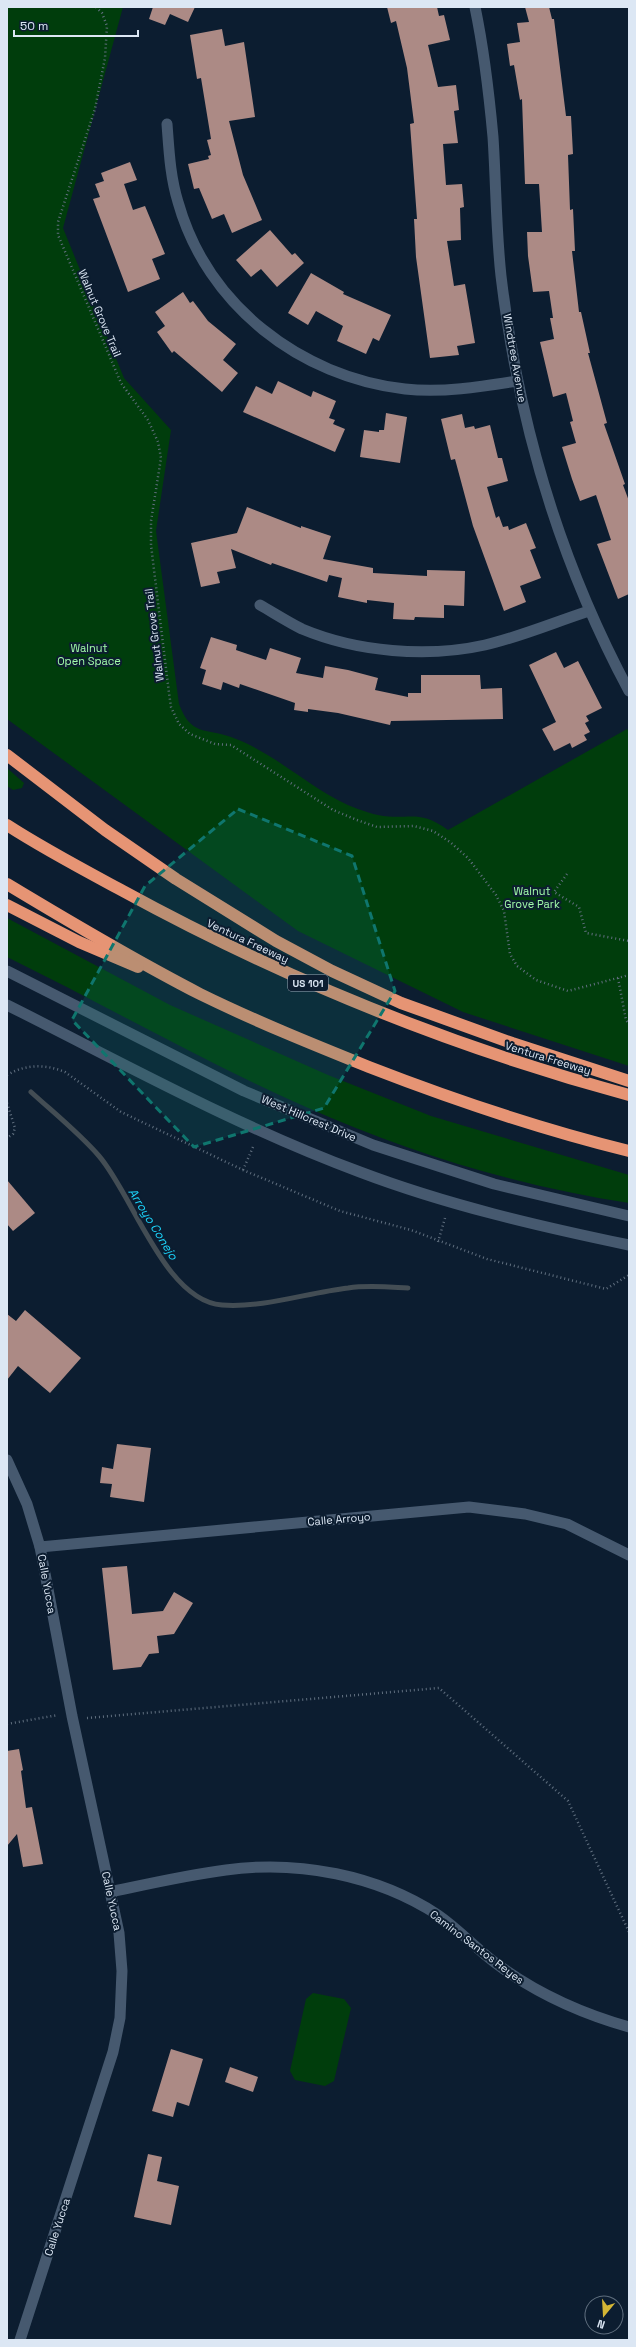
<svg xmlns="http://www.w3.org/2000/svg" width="636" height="2347" font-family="'Space Grotesk',sans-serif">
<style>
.green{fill:#003d0c}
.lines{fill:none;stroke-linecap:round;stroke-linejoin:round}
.stream{stroke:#434d54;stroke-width:5}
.building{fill:#ac8a85}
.path{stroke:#606f7f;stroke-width:2.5;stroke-dasharray:1 3;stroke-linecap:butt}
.minor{stroke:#46596f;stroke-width:11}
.secondary{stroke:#46596f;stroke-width:11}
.motorway{stroke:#e69474;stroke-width:12}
.marked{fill:#0f766e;fill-opacity:0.2;stroke:#0f766e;stroke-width:3;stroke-dasharray:8 5;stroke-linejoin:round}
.labels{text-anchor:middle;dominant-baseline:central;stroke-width:4;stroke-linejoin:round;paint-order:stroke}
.shield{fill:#0c1d30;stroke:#9eaab9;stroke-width:1}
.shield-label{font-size:10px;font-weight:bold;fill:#dce7f4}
.street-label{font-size:11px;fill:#dce7f4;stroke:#0c1d30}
.park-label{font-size:11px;fill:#a2fba9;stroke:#0c1d30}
.water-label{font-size:12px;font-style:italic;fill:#1cd3fa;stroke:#0c1d30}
</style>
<rect width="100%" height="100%" fill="#0c1d30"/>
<g class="green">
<path d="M7,7H123L63,228L124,378L171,430L156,531L179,704C191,736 205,728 231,737C277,753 315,794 358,809C365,811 372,814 378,815C409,821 418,808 448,830L627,729L629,732V1066L463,1012L298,931L7,719Z"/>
<path d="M7,768L24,783L22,788L13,790L7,786Z"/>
<path d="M7,918L170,1005L328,1075L431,1116L629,1175V1203C518,1186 409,1153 306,1107C204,1062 107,1006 7,957Z"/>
<path d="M313,1993L344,1999L351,2008L334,2081L325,2086L295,2080L290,2071L306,1999Z"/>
</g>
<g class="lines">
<path class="stream" d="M31,1092C54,1113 79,1133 99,1156C133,1195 165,1301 222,1305C264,1308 306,1293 348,1288C368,1285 388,1287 408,1288"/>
</g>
<g class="building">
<path d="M153,7H195L188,22L170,14L165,25L149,19Z"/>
<path d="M387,7H437L439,16L444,15L450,40L428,45L438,87L456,85L459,110L454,111L458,143L443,144L446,185L462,184L464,207L460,208L461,240L447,241L454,286L465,284L475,343L457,346L459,355L430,358L416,257L414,219H417L410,124L414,123L407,68L396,21L391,23Z"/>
<path d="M525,7H549L552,19H554L566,116H571L573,154L568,155L570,210L573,209L575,251H572L579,312H581L590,353H588L607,423L604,424L625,484L623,485L629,501V594L618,599L597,544L611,540L596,495L580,501L572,479L562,447L576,443L570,422L573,421L566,393L553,397L540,342L554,339L550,318H553L549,291L533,292L528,256L527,232H542L539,184H525L522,99L520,100L514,65L510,66L507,44L520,42L517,23L529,22Z"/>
<path d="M222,29L225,46L244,42L255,117L229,121L243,175L262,220L232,233L224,214L212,219L199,188L194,189L188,164L209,159L208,156L211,155L207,140L211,139L201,78L197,79L190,35Z"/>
<path d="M130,162L137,180L124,184L133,210L145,206L165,254L152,259L160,279L128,292L93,199L100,197L95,184L104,181L101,173Z"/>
<path d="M270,230L292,255L295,253L304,263L277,287L261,269L251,277L236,260Z"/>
<path d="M311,273L344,292L343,294L391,315L379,341L373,338L366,354L337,341L343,326L316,311L308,325L288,313Z"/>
<path d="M183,292L190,303L193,301L208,321L236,344L223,360L238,373L222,392L174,351L172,353L157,332L165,326L155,312Z"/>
<path d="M278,381L311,397L313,391L336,401L329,418L335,420L333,424L345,429L335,452L243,412L256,386L272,394Z"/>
<path d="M386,413L407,417L400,463L360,457L364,430L379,432V430H384Z"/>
<path d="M462,414L465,428L474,426L475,429L490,425L498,458H502L508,481L487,487L496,518L499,516L503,527L508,526L509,530L526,523L536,548L530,550L541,578L520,586L526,602L504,611L473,526L455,459L451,460L441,419Z"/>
<path d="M247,507L301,528V526L331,536L323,559L373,568V573L427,576V570L465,571L464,606L444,605V618L415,617L414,620L393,619L394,603L367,600V603L338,597L342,578L329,575L327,582L272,563L271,565L231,549L236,568L217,572L220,583L201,587L191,543L237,533Z"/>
<path d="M211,637L237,645L236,650L266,660L270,648L301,658L296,673L323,678L325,666L348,670L378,678L375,690L408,697V693H421V675H480L481,689L502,688L503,719L391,721L390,725L338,713L308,709V712L294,710L295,703L240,684L239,688L223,682L221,690L202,684L206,670L200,668Z"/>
<path d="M556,652L564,668L578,661L602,708L586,716L589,721L585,723L590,732L584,735L587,740L572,748L570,743L554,751L542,729L556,722L529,665Z"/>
<path d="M7,1180L35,1213L13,1231L7,1224Z"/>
<path d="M25,1310L81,1358L50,1393L18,1366L7,1380V1314L16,1321Z"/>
<path d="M117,1444L151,1448L144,1502L110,1497L112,1484L100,1483L102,1467L113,1469Z"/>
<path d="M127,1566L132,1614L163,1611L174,1592L193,1603L174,1634L157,1636L159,1653L149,1654L141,1667L113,1670L102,1568Z"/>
<path d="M19,1749L23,1770L21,1771L26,1808L32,1807L43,1864L23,1867L17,1834L7,1846V1751Z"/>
<path d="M171,2049L203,2059L189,2106L177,2102L173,2117L152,2111Z"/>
<path d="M230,2067L258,2077L253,2092L225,2082Z"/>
<path d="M148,2154L162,2157L157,2181L179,2186L171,2225L134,2217Z"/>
</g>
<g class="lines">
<g class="path">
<path d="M96,7L102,13L107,26L105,58L95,109L58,222V235L121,383L148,420L158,442L161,458L151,521V545L169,693L171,707L179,724L190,734L215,744L231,745L333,810L357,820L377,827L414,826L433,831L450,842L468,858L496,895L504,911L510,954L517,966L536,980L568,991L629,975"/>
<path d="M567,874L554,892L579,907L586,933L629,941"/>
<path d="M618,978L626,1020L629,1024"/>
<path d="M7,1075C26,1064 45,1064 65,1072L121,1112L243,1170L340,1211L411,1230L487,1259L606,1289L629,1275"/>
<path d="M7,1103L15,1128L13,1134L7,1138"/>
<path d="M243,1170L253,1147"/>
<path d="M438,1242L445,1218"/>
<path d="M87,1718L439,1688L568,1801L629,1932"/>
<path d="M7,1724L58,1715"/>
</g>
<g class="minor">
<path d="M475,7C484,50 489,93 493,137C496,183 496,230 501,276C518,420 560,562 629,691"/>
<path d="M167,124C169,150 170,176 178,202C207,305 300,377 405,389C442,393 480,387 517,381"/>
<path d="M260,605C274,613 288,622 302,629C357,652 427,658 485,645C520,637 555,622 589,611"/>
<path d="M7,1460L27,1504L40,1547L72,1716L119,1933L122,1971L120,2018L113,2052L20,2340"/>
<path d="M40,1547L469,1507L525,1514L567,1524L629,1555"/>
<path d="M110,1892C148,1884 187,1875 226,1870C298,1860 377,1875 438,1915C460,1930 479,1952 501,1967C540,1995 583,2014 629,2027"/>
</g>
<g class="secondary">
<path d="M7,971L244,1091L373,1145L494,1184L629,1216"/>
<path d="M7,1005C123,1063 238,1127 360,1172C447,1205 538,1226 629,1245"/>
</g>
<g class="motorway">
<path d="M7,755L105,830L176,879L276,941L332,971L401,1003L512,1043L629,1081"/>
<path d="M7,825C44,849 84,870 123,891C284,979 452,1047 629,1095"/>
<path d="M7,884C70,922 134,960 200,994C255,1021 312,1044 369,1067C454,1100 540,1129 629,1151"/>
<path d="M7,905L79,942L138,967"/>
</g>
</g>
<path class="marked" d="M238,809L352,856L395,991L324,1108L194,1147L72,1020L145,886Z"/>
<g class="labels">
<rect class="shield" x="288" y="975" width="40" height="16" rx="3"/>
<g class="shield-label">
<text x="308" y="983">US 101</text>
</g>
<g class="street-label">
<text transform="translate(100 313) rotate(67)">Walnut Grove Trail</text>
<text transform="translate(515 358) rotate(80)">Windtree Avenue</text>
<text transform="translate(154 635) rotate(-97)">Walnut Grove Trail</text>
<text transform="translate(248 941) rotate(25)">Ventura Freeway</text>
<text transform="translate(548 1058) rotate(17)">Ventura Freeway</text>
<text transform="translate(309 1118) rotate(23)">West Hillcrest Drive</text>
<text transform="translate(339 1519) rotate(-5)">Calle Arroyo</text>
<text transform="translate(47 1584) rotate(80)">Calle Yucca</text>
<text transform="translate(112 1901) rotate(78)">Calle Yucca</text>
<text transform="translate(477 1947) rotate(37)">Camino Santos Reyes</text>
<text transform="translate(57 2227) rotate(-72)">Calle Yucca</text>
</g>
<g class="park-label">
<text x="89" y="648">Walnut<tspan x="89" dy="13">Open Space</tspan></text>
<text x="532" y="891">Walnut<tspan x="532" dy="13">Grove Park</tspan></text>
</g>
<g class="water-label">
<text transform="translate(153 1224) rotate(58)">Arroyo Conejo</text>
</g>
</g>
<rect width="636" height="2347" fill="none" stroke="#dce7f4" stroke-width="16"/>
<g transform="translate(604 2315) rotate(198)"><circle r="19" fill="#0c1d30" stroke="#5f6e7e"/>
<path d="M0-3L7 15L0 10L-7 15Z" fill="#d4b635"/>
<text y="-6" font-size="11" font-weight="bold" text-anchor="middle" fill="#dce7f4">N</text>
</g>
<path d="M14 30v6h124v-6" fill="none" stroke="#dce7f4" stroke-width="2"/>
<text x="20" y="30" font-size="12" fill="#dce7f4" stroke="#0c1d30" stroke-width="3" paint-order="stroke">50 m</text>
</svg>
